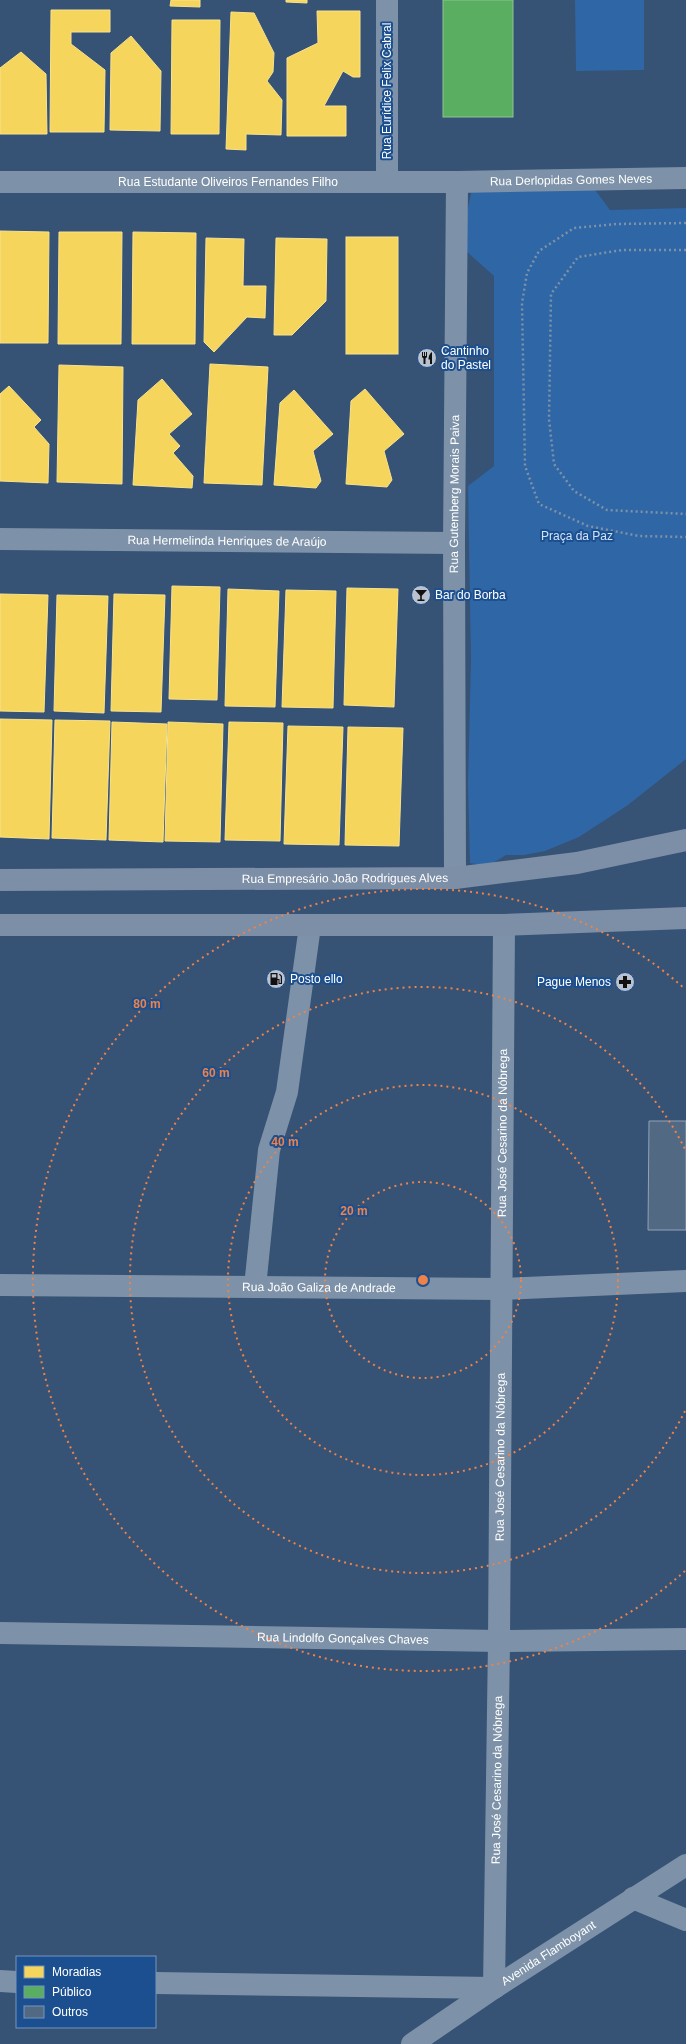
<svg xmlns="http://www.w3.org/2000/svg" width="686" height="2044" font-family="Arial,sans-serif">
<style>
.green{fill:#2f66a5}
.homes{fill:#f6d55c;stroke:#f9e28d}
.public{fill:#5aae61;stroke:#8cc690}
.building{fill:#526984;stroke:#92a2b6}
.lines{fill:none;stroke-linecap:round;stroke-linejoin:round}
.path{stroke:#7d92a8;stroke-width:2.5;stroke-dasharray:2 3;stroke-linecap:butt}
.minor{stroke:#7d92a8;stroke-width:22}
.major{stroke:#7d8ea7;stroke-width:22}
.ring{fill:none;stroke:#ee8249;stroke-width:2;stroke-dasharray:2 4}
.labels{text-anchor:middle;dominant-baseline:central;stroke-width:4;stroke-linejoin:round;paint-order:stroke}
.street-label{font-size:12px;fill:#fff;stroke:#1b4f8f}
.poi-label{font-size:12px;fill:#fff;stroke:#1b4f8f;text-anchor:start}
.park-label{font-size:12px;fill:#cfe3fa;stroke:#1b4f8f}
.centre{fill:#ee8249;stroke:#1b4f8f;stroke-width:2}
.ring-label{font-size:12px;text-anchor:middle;font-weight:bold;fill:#ee8249;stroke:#1b4f8f;stroke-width:4;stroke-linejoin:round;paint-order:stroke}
</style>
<rect width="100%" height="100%" fill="#365274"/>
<g class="green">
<path d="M575,0H644V70L576,71Z"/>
<path d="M593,187L610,210L686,208V759L628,805L579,837L545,851L524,855H506L488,866L470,863L468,784L471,660L468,486L494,466V276L466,251V216L472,189Z"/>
</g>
<g class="homes">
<path d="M171,0H200V7L170,6Z"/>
<path d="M286,0H307V3L286,2Z"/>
<path d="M51,10H110V32H71V44L105,70L104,132H50Z"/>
<path d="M317,11H360V77H353L343,71L324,106H346V136H287V58L318,43Z"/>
<path d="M231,12L254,13L274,53L273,72L267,81L282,100L281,135L246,134V150L226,149Z"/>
<path d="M172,20H220L219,134H171Z"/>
<path d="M131,36L161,71L160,131L110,130L111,53Z"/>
<path d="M21,52L46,74L47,134H0V68Z"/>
<path d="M0,231L49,232L48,343H0Z"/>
<path d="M59,232H122L121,344H58Z"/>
<path d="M133,232L196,233L195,344H132Z"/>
<rect x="346" y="237" width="52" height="117"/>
<path d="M206,238L244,239L243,286H266L265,318L247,317L214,352L204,342Z"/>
<path d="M276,238L327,239L326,301L292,335H274Z"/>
<path d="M210,364L268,367L262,485L204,483Z"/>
<path d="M59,365L123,367L122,484L57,482Z"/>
<path d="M162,379L192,414L169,434L180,446L173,453L193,476L192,488L133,485L138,400Z"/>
<path d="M9,386L41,420L34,427L49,444L48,483L0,481V394Z"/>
<path d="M365,389L404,434L384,451L392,480L387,487L346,484L351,401Z"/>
<path d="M294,390L333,434L313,451L321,481L316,488L274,485L280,403Z"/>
<path d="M172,586L220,587L217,700L169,699Z"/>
<path d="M347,588L398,589L394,707L344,705Z"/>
<path d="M228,589L279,591L275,707L225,706Z"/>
<path d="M286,590L336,591L333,708L282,707Z"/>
<path d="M0,594L48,595L44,712L0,711Z"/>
<path d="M114,594L165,595L161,712L111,711Z"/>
<path d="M57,595L108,596L104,713L54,711Z"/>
<path d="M0,719L52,720L49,839L0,837Z"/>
<path d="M55,720L110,721L106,840L52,838Z"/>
<path d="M112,722L167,724L163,842L109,840Z"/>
<path d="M168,722L223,724L220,842L165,841Z"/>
<path d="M229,722L283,723L280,841L225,840Z"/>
<path d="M288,726L343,727L339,845L284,844Z"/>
<path d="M348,727L403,728L399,846L345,845Z"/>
</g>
<rect class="public" x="443" y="0" width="70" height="117"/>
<path class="building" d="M649,1121H686V1230H648Z"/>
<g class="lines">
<g class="path">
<path d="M686,223L617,224L574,228L539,251L527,273L522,303L525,466L539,504L588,526L639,536L686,537"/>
<path d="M686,250H622L578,257L551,294L549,419L554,464L574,491L607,510L686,514"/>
</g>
<g class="minor">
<path id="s1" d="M0,182H457L686,178"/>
<path d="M387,182V0"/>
<path id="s2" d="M0,539L454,543"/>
<path id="s3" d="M455,878L454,543L457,182"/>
<path id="s4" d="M0,1285L502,1289L686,1281"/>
<path d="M255,1287L269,1150L287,1092L310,926"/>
<path id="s5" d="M0,1633L499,1641L686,1639"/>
<path d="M633,1898L686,1920"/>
<path d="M0,1981L17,1982"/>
<path d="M155,1983L494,1988"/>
<path id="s6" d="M494,1988L499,1641L504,925"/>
<path id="s7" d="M412,2044L494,1988L686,1865"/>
</g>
<g class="major">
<path id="s8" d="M0,880L455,878L577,863L686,840"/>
<path d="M0,925H504L686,918"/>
</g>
</g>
<g class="ring">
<circle cx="423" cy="1280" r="98"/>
<circle cx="423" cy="1280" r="195"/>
<path d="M685 1411A293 293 0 1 1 685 1149"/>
<path d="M685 1571A391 391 0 1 1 685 989"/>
</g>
<defs>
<g id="restaurant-disc" transform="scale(1)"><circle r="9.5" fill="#b9c2ce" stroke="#1b4f8f"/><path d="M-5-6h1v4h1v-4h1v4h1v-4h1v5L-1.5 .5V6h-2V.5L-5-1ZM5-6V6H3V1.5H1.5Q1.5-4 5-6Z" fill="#111"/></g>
<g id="bar-disc" transform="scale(1)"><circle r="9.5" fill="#b9c2ce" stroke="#1b4f8f"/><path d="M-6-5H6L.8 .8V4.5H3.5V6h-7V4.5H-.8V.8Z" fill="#111"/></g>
<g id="fuel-disc" transform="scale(1)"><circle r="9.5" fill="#b9c2ce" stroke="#1b4f8f"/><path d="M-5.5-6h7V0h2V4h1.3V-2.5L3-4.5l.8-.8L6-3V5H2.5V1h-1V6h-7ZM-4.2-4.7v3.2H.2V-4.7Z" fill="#111"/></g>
<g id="pharmacy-disc" transform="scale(1)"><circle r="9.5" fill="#b9c2ce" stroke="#1b4f8f"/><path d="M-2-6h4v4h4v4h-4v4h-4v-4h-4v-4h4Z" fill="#111"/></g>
</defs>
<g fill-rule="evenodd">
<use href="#restaurant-disc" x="427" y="358"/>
<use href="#bar-disc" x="421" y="595"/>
<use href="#fuel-disc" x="276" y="979"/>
<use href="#pharmacy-disc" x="625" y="982"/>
</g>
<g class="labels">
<g class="street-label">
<text transform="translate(387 91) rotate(-90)">Rua Eurídice Felix Cabral</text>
<text stroke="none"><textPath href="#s1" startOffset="571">Rua Derlopidas Gomes Neves</textPath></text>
<text stroke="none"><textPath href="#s1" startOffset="228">Rua Estudante Oliveiros Fernandes Filho</textPath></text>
<text stroke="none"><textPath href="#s3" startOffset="384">Rua Gutemberg Morais Paiva</textPath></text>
<text stroke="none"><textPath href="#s2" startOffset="227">Rua Hermelinda Henriques de Araújo</textPath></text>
<text stroke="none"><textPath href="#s8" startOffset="345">Rua Empresário João Rodrigues Alves</textPath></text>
<text stroke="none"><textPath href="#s6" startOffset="855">Rua José Cesarino da Nóbrega</textPath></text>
<text stroke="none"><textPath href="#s4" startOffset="319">Rua João Galiza de Andrade</textPath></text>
<text stroke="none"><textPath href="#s6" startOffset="531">Rua José Cesarino da Nóbrega</textPath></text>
<text stroke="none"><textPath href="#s5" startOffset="343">Rua Lindolfo Gonçalves Chaves</textPath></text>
<text stroke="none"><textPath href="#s6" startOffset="208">Rua José Cesarino da Nóbrega</textPath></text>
<text stroke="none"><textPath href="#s7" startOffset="164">Avenida Flamboyant</textPath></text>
</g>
<g class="poi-label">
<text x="441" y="351">Cantinho<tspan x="441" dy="14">do Pastel</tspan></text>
<text x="435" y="595">Bar do Borba</text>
<text x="290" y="979">Posto ello</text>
<text x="611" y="982" text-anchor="end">Pague Menos</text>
</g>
<g class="park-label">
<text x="577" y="536">Praça da Paz</text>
</g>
</g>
<circle cx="423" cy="1280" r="6" class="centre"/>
<g class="ring-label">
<text x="147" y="1008">80 m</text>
<text x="216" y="1077">60 m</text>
<text x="285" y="1146">40 m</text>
<text x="354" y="1215">20 m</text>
</g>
<rect x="16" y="1956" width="140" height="72" fill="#1b4f8f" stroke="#7695bc"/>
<rect x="24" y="1966" width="20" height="12" fill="#f6d55c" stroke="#7695bc"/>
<text x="52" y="1976" font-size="12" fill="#ffffff">Moradias</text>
<rect x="24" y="1986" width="20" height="12" fill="#5aae61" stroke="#7695bc"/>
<text x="52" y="1996" font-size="12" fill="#ffffff">Público</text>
<rect x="24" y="2006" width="20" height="12" fill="#526984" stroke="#7695bc"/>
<text x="52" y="2016" font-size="12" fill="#ffffff">Outros</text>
</svg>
